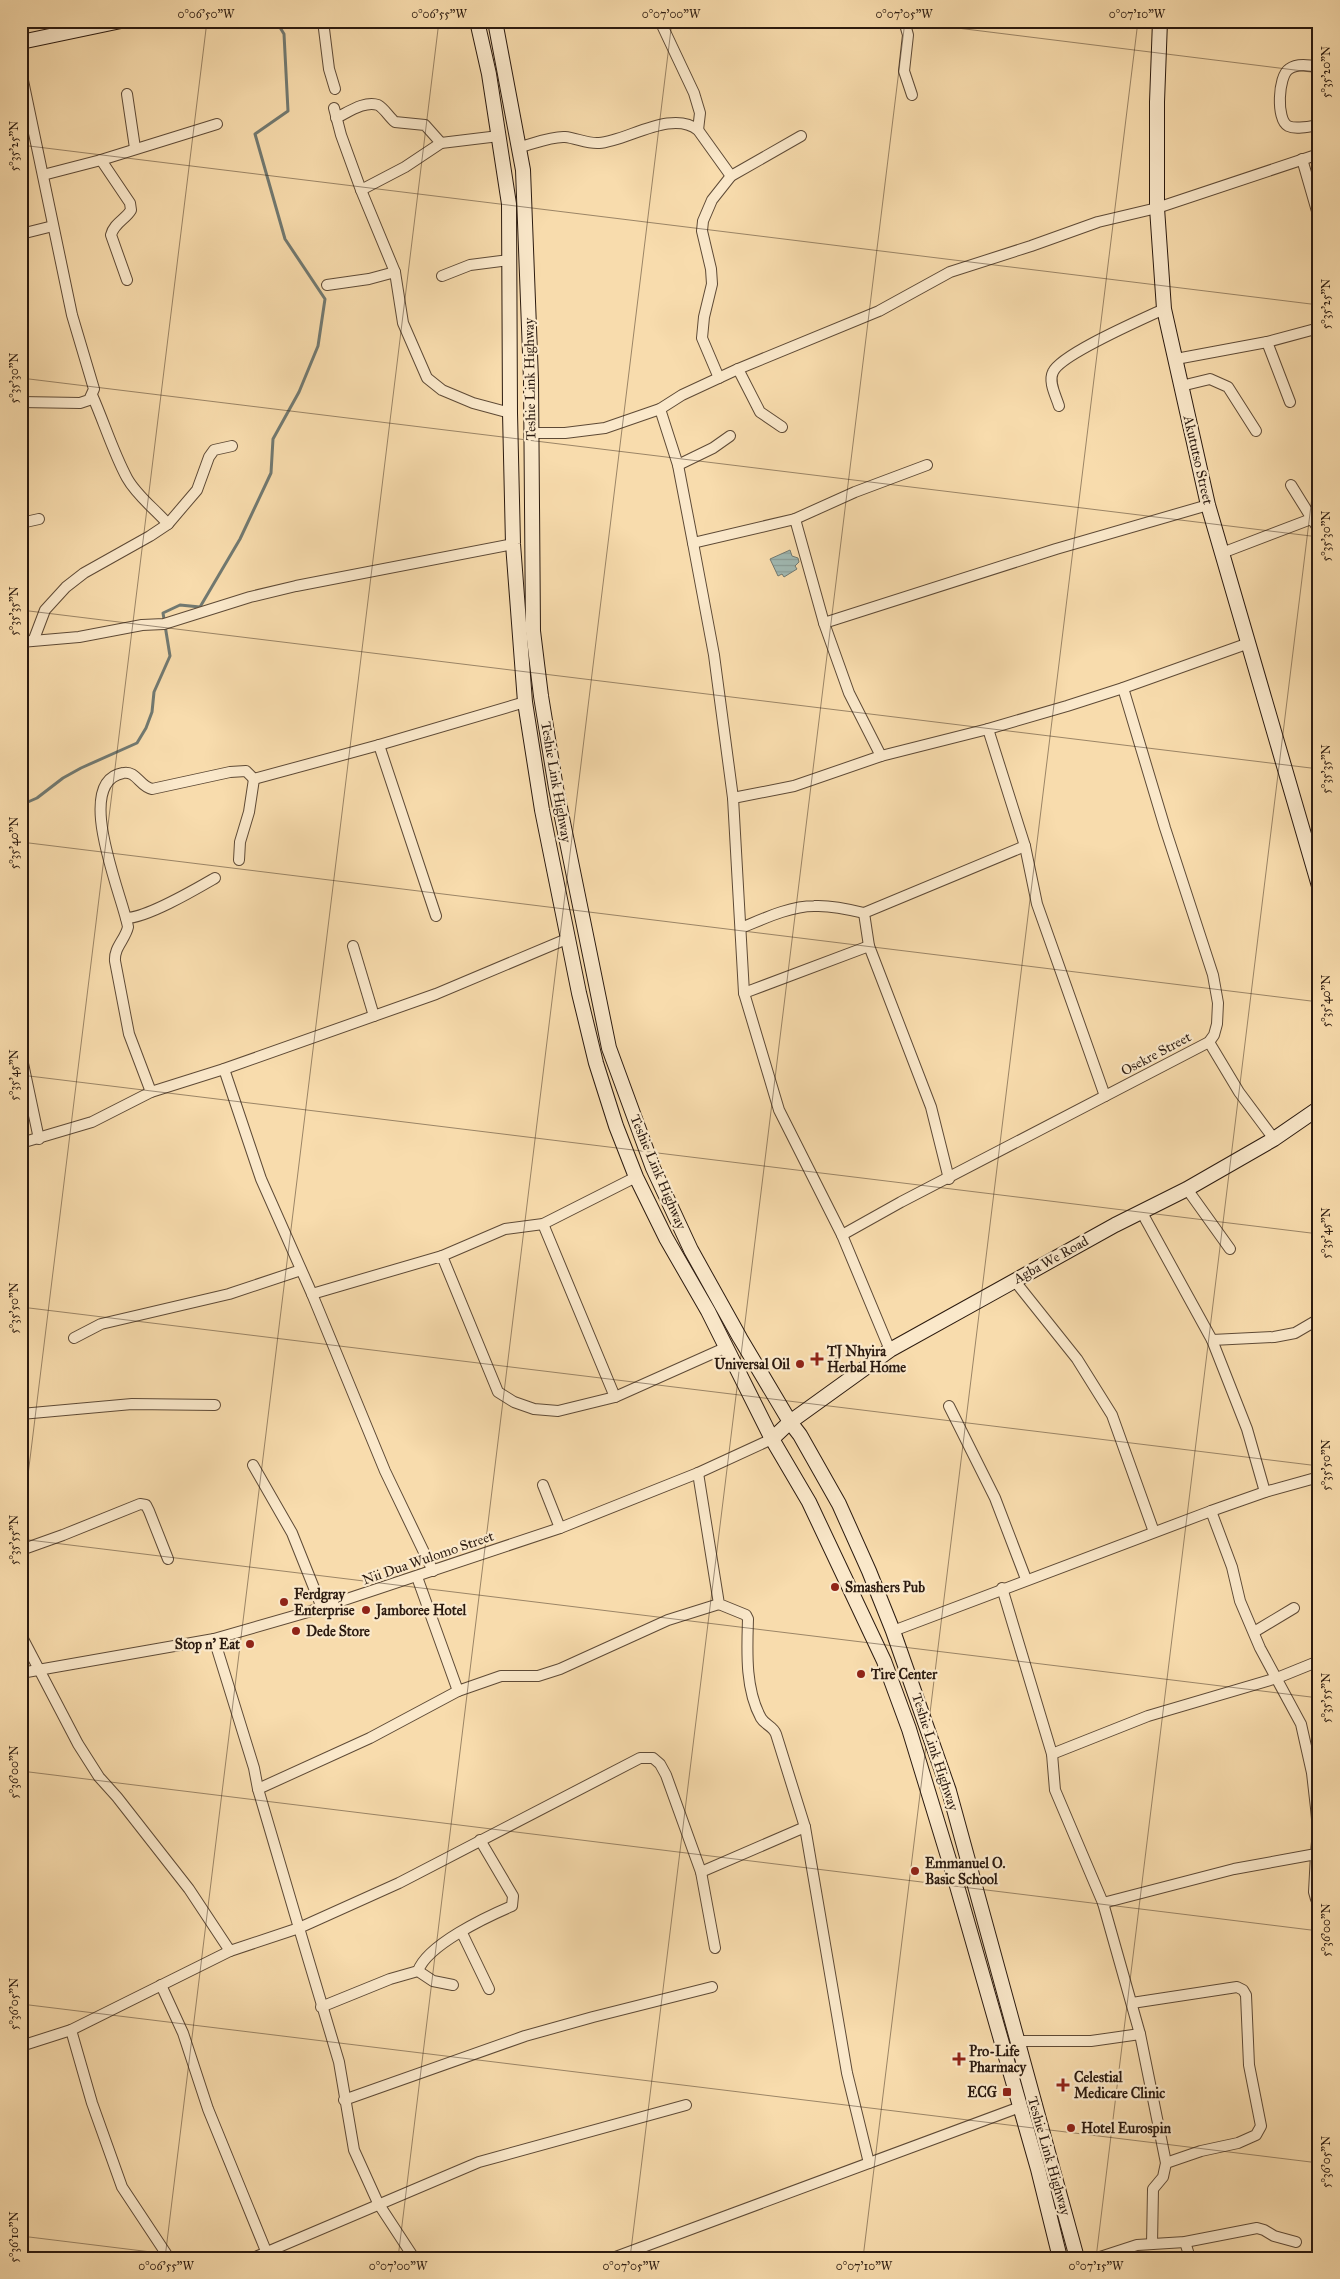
<svg xmlns="http://www.w3.org/2000/svg" width="1340" height="2279" font-family="'IM FELL Great Primer',serif">
<style>
.water{fill:url(#water-rules);stroke:#717971}
.lines{fill:none;stroke-linecap:round;stroke-linejoin:round}
.stream{stroke:#717971;stroke-width:3}
.street-casing{stroke:#5e4a36;stroke-width:12}
.secondary-casing{stroke:#2b1a0f;stroke-width:16}
.street{stroke:#fae8ca;stroke-width:10}
.secondary{stroke:#fae8ca;stroke-width:14}
.ticks{fill:none;stroke:#2b1a0f;stroke-width:1;stroke-opacity:0.45}
.poi-dot{fill:#8f2418;stroke:#fae8ca;stroke-width:2}
.labels{text-anchor:middle;dominant-baseline:central;stroke-width:4.5;stroke-linejoin:round;paint-order:stroke}
.street-label{font-size:14px;fill:#2b1a0f;stroke:#fae8ca}
.poi-label{font-size:14px;font-weight:bold;fill:#2b1a0f;stroke:#fae8ca;text-anchor:start}
.neatline{fill:none;stroke:#2b1a0f;stroke-width:2}
.ticks-label{font-size:12px;text-anchor:middle;fill:#2b1a0f}
</style>
<defs>
<pattern id="water-rules" width="6" height="5" patternUnits="userSpaceOnUse" patternTransform="scale(1.25)"><rect width="6" height="5" fill="#a0b9b3"/><path d="M0 2.5h6" fill="none" stroke="#8a9e99"/></pattern>
</defs>
<rect width="100%" height="100%" fill="#f8dcad"/>
<filter id="stains"><feTurbulence type="fractalNoise" baseFrequency=".004" numOctaves="4"/><feColorMatrix values="0 0 0 0 .2 0 0 0 0 .09 0 0 0 0 .02 0 0 0 .5 -.17"/></filter>
<radialGradient id="worn" r=".72"><stop offset=".6" stop-color="#630" stop-opacity="0"/><stop offset="1" stop-color="#630" stop-opacity=".3"/></radialGradient>
<path class="water" d="M790,550L792,556L798,558L799,562L795,566L797,569L784,577L782,574L778,576L770,559Z"/>
<g class="lines">
<path class="stream" d="M21,805L37,798L63,778L81,768L137,743L146,728L152,712L154,692L170,656L163,613L180,605L200,607L240,539L271,473L273,439L299,392L318,346L325,299L285,239L255,134L288,111L284,34L276,21"/>
<g class="street-casing">
<g id="street">
<path d="M323,21L329,69L335,89"/>
<path d="M660,21L694,93L700,113L698,130"/>
<path d="M904,21L908,35L904,71L912,95"/>
<path d="M1319,67C1309,65 1297,63 1289,69C1278,76 1276,120 1288,126C1296,130 1310,126 1319,125"/>
<path d="M21,71L72,315L94,389L89,400L80,403L21,402"/>
<path d="M127,94L135,148"/>
<path d="M334,108L341,135L361,190L395,272L403,323L427,378L442,390L473,403L510,413"/>
<path d="M336,118C347,113 365,100 378,105C384,108 389,117 395,122L425,125L441,143"/>
<path d="M520,147C533,144 551,136 565,137C576,138 588,144 599,143C627,141 672,109 698,130L731,176"/>
<path d="M1302,159L1319,218"/>
<path d="M101,160L130,203L131,210C126,219 114,223 111,235L127,280"/>
<path d="M43,175L101,160L217,124"/>
<path d="M361,190L405,167L441,143L499,136"/>
<path d="M21,234L53,226"/>
<path d="M442,276L470,265L509,260"/>
<path d="M327,285L369,279L395,272"/>
<path d="M1267,342L1290,402"/>
<path d="M1176,359L1267,342L1319,328"/>
<path d="M738,369L760,412L782,427"/>
<path d="M719,378L702,338L704,317L712,284L711,269L702,231L703,221L712,200L731,176L801,136"/>
<path d="M1181,386L1210,379L1228,387L1256,431"/>
<path d="M92,395C104,422 113,452 127,478C137,496 154,508 168,524"/>
<path d="M1059,406C1056,396 1048,382 1053,372C1061,354 1143,319 1164,309"/>
<path d="M660,409L678,465L693,543L795,519L824,623L849,693L881,756"/>
<path d="M532,433H565L605,428L660,409L682,395L738,369L879,311L950,272L1031,246L1098,222L1157,208L1319,154"/>
<path d="M678,465L713,448L730,436"/>
<path d="M1291,485L1319,530"/>
<path d="M795,519L855,492L927,465"/>
<path d="M21,523L39,519"/>
<path d="M693,543L714,655L733,798"/>
<path d="M1222,553L1319,516"/>
<path d="M824,623L1056,549L1208,505"/>
<path d="M34,639L45,610L66,587L84,573L150,536L168,524L197,490L209,457L214,450L232,446"/>
<path d="M21,642L79,637L142,625L164,624L250,597L296,586L513,544"/>
<path d="M988,729L1025,846L1037,904L1105,1096"/>
<path d="M379,745L436,916"/>
<path d="M239,860L240,842L249,812L254,779"/>
<path d="M126,918C147,918 196,889 215,878"/>
<path d="M741,928C763,919 790,906 814,906C831,905 848,909 864,913"/>
<path d="M353,946L374,1016"/>
<path d="M744,993L869,946"/>
<path d="M1209,1042L1239,1092L1274,1139"/>
<path d="M21,1054L39,1139"/>
<path d="M224,1069L261,1179L312,1294L385,1471L433,1571"/>
<path d="M151,1092L129,1034L115,961C114,947 125,940 128,927C123,897 72,782 123,773C136,770 140,787 152,789L230,772L246,771L254,779L379,745L525,702"/>
<path d="M21,1143L92,1122L151,1092L224,1069L436,994L569,938"/>
<path d="M949,1179L931,1107L869,946L864,913L1025,846"/>
<path d="M1187,1189L1230,1249"/>
<path d="M1141,1211L1212,1340L1247,1429L1265,1492"/>
<path d="M543,1224L615,1397"/>
<path d="M842,1235L901,1202L1209,1042L1214,1035L1217,1024L1218,1003L1213,975L1165,828L1123,688"/>
<path d="M442,1256L505,1229L543,1224L636,1177"/>
<path d="M1014,1280L1077,1359L1112,1415L1154,1532"/>
<path d="M312,1294L442,1256L498,1392L514,1402L534,1409L558,1411L615,1397L727,1347"/>
<path d="M74,1338L101,1324L229,1294L301,1270"/>
<path d="M1212,1340L1274,1337L1295,1333L1319,1319"/>
<path d="M890,1350L842,1235L779,1110L744,993L733,798L794,786L881,756L988,729L1067,706L1123,688L1249,643"/>
<path d="M949,1406L995,1498L1026,1579"/>
<path d="M21,1414L132,1404L215,1405"/>
<path d="M253,1465L292,1533L322,1608"/>
<path d="M698,1473L719,1604L746,1615L748,1619C747,1651 745,1689 761,1718C765,1725 773,1726 776,1734L805,1827L847,2073L869,2163"/>
<path d="M543,1485L560,1528"/>
<path d="M21,1550L63,1535L140,1504L146,1505L149,1511L168,1559"/>
<path d="M417,1577L458,1691L501,1676H538L560,1669L668,1620L719,1604"/>
<path d="M1002,1588L1052,1754L1055,1790L1103,1903L1234,1869L1316,1854L1318,1830L1316,1808L1312,1773L1301,1724L1260,1648L1240,1601L1232,1567L1211,1511"/>
<path d="M893,1631L1211,1511L1265,1492L1319,1477"/>
<path d="M1254,1632L1294,1608"/>
<path d="M21,1635L78,1744L99,1777L117,1797L189,1889L230,1951L299,1928L258,1789L254,1768L214,1639"/>
<path d="M21,1673L214,1639L308,1612L560,1528L698,1473L772,1439"/>
<path d="M1052,1754L1148,1716L1277,1678L1319,1661"/>
<path d="M258,1789L370,1738L458,1691"/>
<path d="M1316,1854L1314,1892L1316,1899L1319,1901"/>
<path d="M701,1872L805,1827"/>
<path d="M1103,1903L1140,2034L1166,2163L1163,2177L1153,2189L1152,2244"/>
<path d="M462,1933L489,1989"/>
<path d="M418,1971C427,1945 486,1917 512,1906L513,1896L480,1840"/>
<path d="M161,1985L183,2033L208,2109L266,2251"/>
<path d="M1132,2003L1237,1987L1243,1990L1246,1995L1249,2065L1261,2126L1256,2135L1238,2143L1201,2151L1166,2163"/>
<path d="M321,2007L390,1979L418,1971L433,1981L453,1985"/>
<path d="M71,2030L92,2103L122,2187L169,2258"/>
<path d="M1016,2041H1091L1140,2034"/>
<path d="M21,2046L71,2030L230,1951"/>
<path d="M344,2100L525,2036L593,2017L712,1987"/>
<path d="M1185,2242L1190,2258"/>
<path d="M253,2258L479,2162L686,2105"/>
<path d="M414,2258L378,2203L354,2150L339,2062L299,1928L399,1883L640,1758H653L660,1764L666,1775L701,1872L715,1948"/>
<path d="M613,2258L1020,2107"/>
<path d="M1097,2258L1137,2245L1185,2242L1257,2228L1264,2230L1274,2236L1296,2242"/>
</g>
</g>
<g class="secondary-casing">
<g id="secondary">
<path d="M477,21L489,74L509,204L510,413L513,544L525,702L542,810L579,993L596,1063L616,1126L636,1177L666,1238L708,1311L772,1439L809,1502L884,1661L909,1729L957,1886L1038,2169L1060,2258"/>
<path d="M495,21L523,170L531,380L533,631L541,696L556,788L609,1048L653,1168L691,1250L740,1338L790,1422L800,1435L839,1504L869,1571L893,1631L949,1791L1077,2258"/>
<path d="M1160,21L1157,102V208L1164,309L1208,505L1319,886"/>
<path d="M21,42L121,21"/>
<path d="M772,1439L790,1422L890,1350L1115,1225L1187,1189L1274,1139L1319,1108"/>
</g>
</g>
<use href="#street" class="street"/>
<use href="#secondary" class="secondary"/>
</g>
<path class="ticks" d="M901,21L1319,73M21,145L1319,305M21,378L1319,537M21,610L1319,769M21,842L1319,1002M21,1075L1319,1234M21,1307L1319,1466M21,1532L207,21M21,1539L1319,1698M21,1771L1319,1931M21,2004L1319,2163M21,2236L200,2258M165,2258L439,21M398,2258L672,21M630,2258L905,21M863,2258L1138,21M1096,2258L1319,440"/>
<g class="poi-dot">
<path d="M814.5 1351.5h5v5h5v5h-5v5h-5v-5h-5v-5h5z"/>
<circle cx="800" cy="1364" r="5"/>
<circle cx="835" cy="1587" r="5"/>
<circle cx="284" cy="1602" r="5"/>
<circle cx="366" cy="1610" r="5"/>
<circle cx="296" cy="1631" r="5"/>
<circle cx="250" cy="1644" r="5"/>
<circle cx="861" cy="1674" r="5"/>
<circle cx="915" cy="1871" r="5"/>
<path d="M956.5 2051.5h5v5h5v5h-5v5h-5v-5h-5v-5h5z"/>
<path d="M1060.5 2077.5h5v5h5v5h-5v5h-5v-5h-5v-5h5z"/>
<rect x="1002" y="2087" width="10" height="10" rx="2.5"/>
<circle cx="1071" cy="2128" r="5"/>
</g>
<g class="labels">
<g class="street-label">
<text transform="translate(530 379) rotate(-91)">Teshie Link Highway</text>
<text transform="translate(1198 460) rotate(77)">Akututso Street</text>
<text transform="translate(556 782) rotate(80)">Teshie Link Highway</text>
<text transform="translate(1156 1054) rotate(-28)">Osekre Street</text>
<text transform="translate(658 1172) rotate(67)">Teshie Link Highway</text>
<text transform="translate(1051 1260) rotate(-29)">Agba We Road</text>
<text transform="translate(428 1558) rotate(-19)">Nii Dua Wulomo Street</text>
<text transform="translate(935 1752) rotate(72)">Teshie Link Highway</text>
<text transform="translate(1049 2156) rotate(74)">Teshie Link Highway</text>
</g>
<g class="poi-label">
<text x="827" y="1351">TJ Nhyira<tspan x="827" dy="16">Herbal Home</tspan></text>
<text x="790" y="1364" text-anchor="end">Universal Oil</text>
<text x="845" y="1587">Smashers Pub</text>
<text x="294" y="1594">Ferdgray<tspan x="294" dy="16">Enterprise</tspan></text>
<text x="376" y="1610">Jamboree Hotel</text>
<text x="306" y="1631">Dede Store</text>
<text x="240" y="1644" text-anchor="end">Stop n' Eat</text>
<text x="871" y="1674">Tire Center</text>
<text x="925" y="1863">Emmanuel O.<tspan x="925" dy="16">Basic School</tspan></text>
<text x="969" y="2051">Pro-Life<tspan x="969" dy="16">Pharmacy</tspan></text>
<text x="1074" y="2077">Celestial<tspan x="1074" dy="16">Medicare Clinic</tspan></text>
<text x="997" y="2092" text-anchor="end">ECG</text>
<text x="1081" y="2128">Hotel Eurospin</text>
</g>
</g>
<rect width="1340" height="2279" fill="none" stroke="#f8dcad" stroke-width="55"/>
<rect x="28" y="28" width="1284" height="2224" class="neatline"/>
<g class="ticks-label">
<text x="206" y="18">0°06'50"W</text>
<text x="439" y="18">0°06'55"W</text>
<text x="671" y="18">0°07'00"W</text>
<text x="904" y="18">0°07'05"W</text>
<text x="1137" y="18">0°07'10"W</text>
<text transform="translate(1326 72) rotate(-90)" y="4">5°35'20"N</text>
<text transform="translate(14 146) rotate(-90)" y="4">5°35'25"N</text>
<text transform="translate(1326 304) rotate(-90)" y="4">5°35'25"N</text>
<text transform="translate(14 378) rotate(-90)" y="4">5°35'30"N</text>
<text transform="translate(1326 536) rotate(-90)" y="4">5°35'30"N</text>
<text transform="translate(14 611) rotate(-90)" y="4">5°35'35"N</text>
<text transform="translate(1326 769) rotate(-90)" y="4">5°35'35"N</text>
<text transform="translate(14 843) rotate(-90)" y="4">5°35'40"N</text>
<text transform="translate(1326 1001) rotate(-90)" y="4">5°35'40"N</text>
<text transform="translate(14 1075) rotate(-90)" y="4">5°35'45"N</text>
<text transform="translate(1326 1233) rotate(-90)" y="4">5°35'45"N</text>
<text transform="translate(14 1308) rotate(-90)" y="4">5°35'50"N</text>
<text transform="translate(1326 1465) rotate(-90)" y="4">5°35'50"N</text>
<text transform="translate(14 1540) rotate(-90)" y="4">5°35'55"N</text>
<text transform="translate(1326 1698) rotate(-90)" y="4">5°35'55"N</text>
<text transform="translate(14 1772) rotate(-90)" y="4">5°36'00"N</text>
<text transform="translate(1326 1930) rotate(-90)" y="4">5°36'00"N</text>
<text transform="translate(14 2004) rotate(-90)" y="4">5°36'05"N</text>
<text transform="translate(1326 2162) rotate(-90)" y="4">5°36'05"N</text>
<text transform="translate(14 2237) rotate(-90)" y="4">5°36'10"N</text>
<text x="166" y="2270">0°06'55"W</text>
<text x="398" y="2270">0°07'00"W</text>
<text x="631" y="2270">0°07'05"W</text>
<text x="864" y="2270">0°07'10"W</text>
<text x="1096" y="2270">0°07'15"W</text>
</g>
<rect width="100%" height="100%" filter="url(#stains)"/>
<rect width="100%" height="100%" fill="url(#worn)"/>
</svg>
